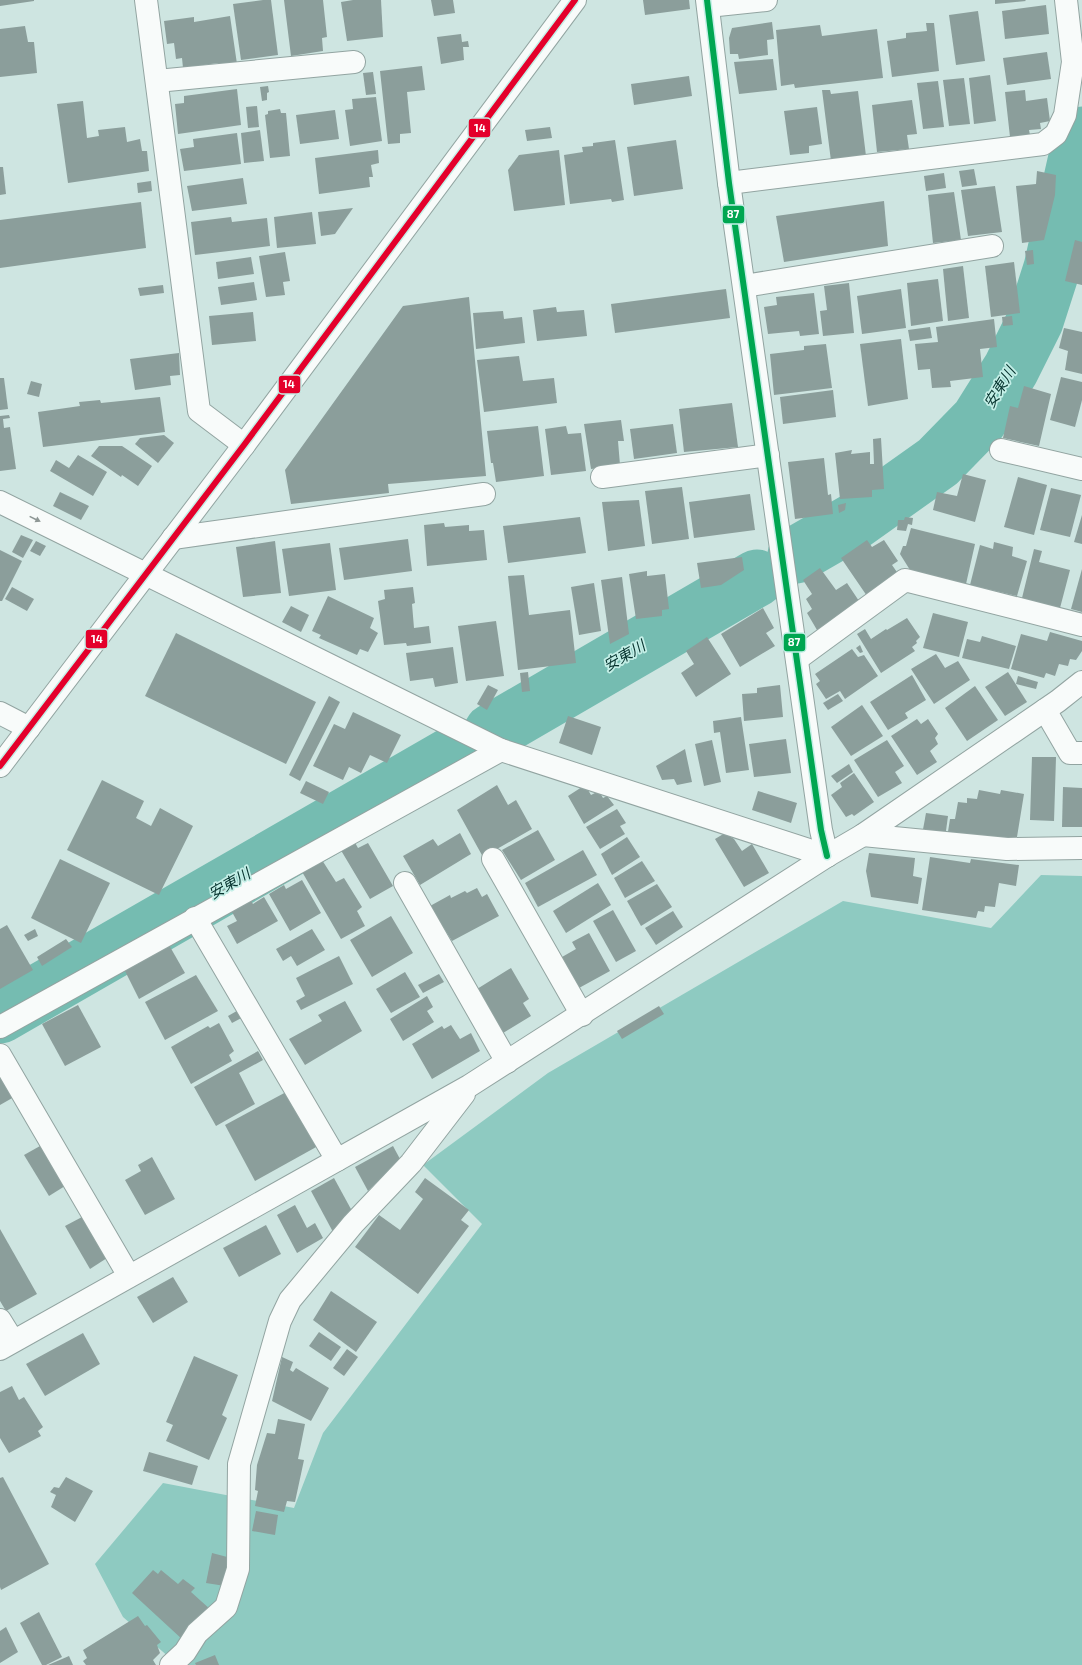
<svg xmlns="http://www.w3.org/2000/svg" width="1082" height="1665" font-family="'Exo 2','Noto Sans JP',sans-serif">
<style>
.forest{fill:#8ecac1}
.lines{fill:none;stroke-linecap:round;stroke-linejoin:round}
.river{stroke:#75bcb1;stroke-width:57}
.building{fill:#8b9e9b}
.minor-casing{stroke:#92a4a1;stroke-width:24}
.minor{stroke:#f8fbfa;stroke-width:22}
.bus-1-casing{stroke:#c4efe7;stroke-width:9}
.bus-2-casing{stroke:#c4efe7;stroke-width:9}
.bus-1{stroke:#00a651;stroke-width:6}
.bus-2{stroke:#e4002b;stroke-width:6}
.oneway{fill:#8e9795}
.labels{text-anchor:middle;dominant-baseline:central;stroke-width:3.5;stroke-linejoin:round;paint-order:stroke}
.water-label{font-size:15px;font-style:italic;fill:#07342f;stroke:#c4efe7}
.line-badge{stroke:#c4efe7;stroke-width:1.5}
.badge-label{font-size:11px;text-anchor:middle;font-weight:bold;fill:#fff}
</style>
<rect width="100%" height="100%" fill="#cee5e1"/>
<path class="forest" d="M1041,875L1082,876V1665H178L123,1617L95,1564L163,1483L294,1508L323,1433L482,1224L423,1165L548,1073L843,901L991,928Z"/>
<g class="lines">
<g class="river">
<path d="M796,555L855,521L938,462L979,420L1011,369L1035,321L1052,268L1082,135"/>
<path d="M492,732L757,578"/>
<path d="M0,1015L459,751"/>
</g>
</g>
<g class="building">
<path d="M0,0H34V1L0,6Z"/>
<path d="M263,0H271L278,55L241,60L233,4Z"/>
<path d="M284,0H323L327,37L322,38L323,51L291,56Z"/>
<path d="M353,0H381L383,37L347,41L341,2Z"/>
<path d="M431,0H453L455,13L434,16Z"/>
<path d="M643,0H689L690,9L645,15Z"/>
<path d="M995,0H1025L1026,1L995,4Z"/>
<path d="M1046,5L1049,34L1005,39L1002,11Z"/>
<path d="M978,11L985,61L956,65L949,15Z"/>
<path d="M230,16L237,64L219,67L218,63L183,68L182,58L176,59L174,43L167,44L164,21L194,17V22Z"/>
<path d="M772,22L774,39L767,40L768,55L739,59L738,54H730L729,38L732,28Z"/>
<path d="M926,23H934L939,71L892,77L887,41L906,38V33L927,31Z"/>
<path d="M820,25L822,36L877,29L883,78L795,88L794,84L781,86L776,30Z"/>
<path d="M25,26L28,42H34L37,73L0,77V29Z"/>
<path d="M461,34L462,42L468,41L469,47H463L464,60L441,64L437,37Z"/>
<path d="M1047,52L1051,79L1007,85L1003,58Z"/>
<path d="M773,59L777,90L739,94L734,62Z"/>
<path d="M422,66L425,90L407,92L411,133L400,134V143L388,144L380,71Z"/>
<path d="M373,72L376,94L366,95L363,73Z"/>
<path d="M990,75L996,121L974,124L969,78Z"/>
<path d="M689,76L692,96L634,105L631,84Z"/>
<path d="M964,78L970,124L949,126L943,80Z"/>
<path d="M938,81L944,127L923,129L917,83Z"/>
<path d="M268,86L269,92L267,93V100L262,101L260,87Z"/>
<path d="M237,89L241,125L178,134L175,104L184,103V96Z"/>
<path d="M822,90H830L831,94L858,91L866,156L831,161Z"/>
<path d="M1025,90L1026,101L1047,98L1050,121L1040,123L1041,129L1029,130L1030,135L1010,137L1005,92Z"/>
<path d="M376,97L382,141L350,146L345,110L353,109L352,99Z"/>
<path d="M912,100L917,134L907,135L909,149L877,152L872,105Z"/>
<path d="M83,101L87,138L99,136L98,130L125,127L127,142L140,139L142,151H147L149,171L68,183L57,104Z"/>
<path d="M257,106L259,127L248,128L246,107Z"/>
<path d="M817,107L822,144L809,146V153L790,155L784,111Z"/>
<path d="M280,109L281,113H286L290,156L270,158L265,115L268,114V111Z"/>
<path d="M335,110L339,139L300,144L296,115Z"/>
<path d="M550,127L552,138L527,141L525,130Z"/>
<path d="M260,130L264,161L244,163L241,133Z"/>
<path d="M237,133L241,164L184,171L180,149L194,147L193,139Z"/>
<path d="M615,140L624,200L612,202L611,199L570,204L564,155L583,152L582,147L593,146V143Z"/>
<path d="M676,140L683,189L634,196L627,147Z"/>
<path d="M378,150L379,163L371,165L373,177H369L370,187L319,194L315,158Z"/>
<path d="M559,150L565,205L514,211L508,170L519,155Z"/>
<path d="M0,167H3L6,194L0,195Z"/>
<path d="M974,169L977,185L962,187L959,171Z"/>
<path d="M1037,171L1056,175L1055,195L1044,240L1022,243L1016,186L1036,184Z"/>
<path d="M944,173L946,188L926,191L924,176Z"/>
<path d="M243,178L247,204L192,211L187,186Z"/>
<path d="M151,181L152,191L138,193L137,183Z"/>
<path d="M995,186L1002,232L968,236L961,190Z"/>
<path d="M954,192L961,240L933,243L928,195Z"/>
<path d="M884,201L888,246L784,262L776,216Z"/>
<path d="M141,202L146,248L0,268V220Z"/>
<path d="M353,208L335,234L321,236L318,212Z"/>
<path d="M312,212L316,244L277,248L274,217Z"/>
<path d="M231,217L232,222L267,218L270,246L195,255L191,222Z"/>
<path d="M1075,240L1082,242V285L1065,281Z"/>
<path d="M1033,250L1034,264L1027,265L1025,251Z"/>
<path d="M285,252L290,281L283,282L285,295L266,297L259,256Z"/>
<path d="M251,257L254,274L218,279L216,262Z"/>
<path d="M1014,262L1020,313L991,317L985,266Z"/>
<path d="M963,266L969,318L948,321L943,269Z"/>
<path d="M938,279L943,321L911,326L907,283Z"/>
<path d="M254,282L257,300L221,305L218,287Z"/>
<path d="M849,283L854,333L823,336L820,311L827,310L824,286Z"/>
<path d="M163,285L164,293L140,296L138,288Z"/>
<path d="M726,289L730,318L615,333L611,304Z"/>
<path d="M901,289L906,328L862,334L857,296Z"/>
<path d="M814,293L819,334L800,336L799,331L768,334L764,307L777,305L776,297Z"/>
<path d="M469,297L486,476L388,484L389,493L291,504L285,470L403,306Z"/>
<path d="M556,307L557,312L584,310L587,336L537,341L533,310Z"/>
<path d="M503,311L504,319L522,317L525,343L476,349L473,313Z"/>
<path d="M253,312L256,341L212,345L209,316Z"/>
<path d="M1012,316L1013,325L1003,326L1002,317Z"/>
<path d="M994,319L997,347L980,349L983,377L950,381L951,387L932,388L930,369L918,370L915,344L938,342L936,327Z"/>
<path d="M930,327L932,338L910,341L908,330Z"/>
<path d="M1064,328L1082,332V374L1065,370L1068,351L1059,348Z"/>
<path d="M901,339L908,399L868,406L860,344Z"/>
<path d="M826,344L832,388L774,395L770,354L804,350V346Z"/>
<path d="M179,353L180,375L170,376L171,385L135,390L130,359Z"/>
<path d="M519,356L523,381L554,378L557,403L484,412L477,360Z"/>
<path d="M1061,377L1082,382V400L1075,427L1050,420Z"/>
<path d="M0,378H4L8,409L0,410Z"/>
<path d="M31,381L42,384L39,397L27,394Z"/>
<path d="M1024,386L1051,394L1039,446L1003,438L1010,406L1018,408Z"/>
<path d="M833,390L836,417L783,424L780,397Z"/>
<path d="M160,397L165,432L43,447L38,412L80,406L79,402L100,400L101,403Z"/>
<path d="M732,403L738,447L684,452L679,409Z"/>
<path d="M9,415L10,418L3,419L4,428L10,427L16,469L0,471V416Z"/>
<path d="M621,420L624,441H618L620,465L591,469L584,424Z"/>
<path d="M673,424L677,453L634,459L630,429Z"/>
<path d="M538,426L544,476L496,482L493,463H491L487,431Z"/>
<path d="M566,426L568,434L581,433L586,471L551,475L545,429Z"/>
<path d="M164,435L174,443L158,463L135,444L140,438Z"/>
<path d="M881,438L884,489L872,490V497L840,499L835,453L852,450L851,454L870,452V464H874L873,439Z"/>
<path d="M99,446H122L152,466L138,486L122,475L121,477L91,456Z"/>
<path d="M78,455L107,472L93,496L50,471L56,460L69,468Z"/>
<path d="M824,458L828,495L831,494L833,514L795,519L788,462Z"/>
<path d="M963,474L986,480L975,522L933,510L937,492L957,496Z"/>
<path d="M1018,477L1047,485L1034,535L1004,527Z"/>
<path d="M682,487L689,539L652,544L645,491Z"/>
<path d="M1051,488L1081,495L1070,537L1040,530Z"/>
<path d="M60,492L89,506L81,520L53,506Z"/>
<path d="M750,494L755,530L694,538L689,502Z"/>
<path d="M639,500L645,546L608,551L602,502Z"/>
<path d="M846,503L845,510L839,513L838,505Z"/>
<path d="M1082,515V544L1074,542Z"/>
<path d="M580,517L586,553L508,563L503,526Z"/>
<path d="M905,517L913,518L912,525L908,524L906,531L897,530L898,520H904Z"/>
<path d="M444,523L445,527L469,525V531L484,530L487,560L427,566L424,525Z"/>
<path d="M911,528L975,544L966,584L910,570L900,554L903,546H906Z"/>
<path d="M21,535L33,540L23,558L12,552Z"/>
<path d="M408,539L412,571L344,580L339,548Z"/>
<path d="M867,540L872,547L884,540L898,561L892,565L899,575L867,596L841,558Z"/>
<path d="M36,541L46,546L40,556L30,551Z"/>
<path d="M275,541L281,593L243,597L236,547Z"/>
<path d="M994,542L1013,547L1012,556L1027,561L1017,596L970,585L980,545L993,549Z"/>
<path d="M330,543L336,590L289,596L282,549Z"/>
<path d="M1034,549L1042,551L1039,562L1070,570L1060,608L1022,598Z"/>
<path d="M0,550L22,561L2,601H0Z"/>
<path d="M742,557L744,570L721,585L701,588L697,563Z"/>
<path d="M820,568L836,590L847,583L859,601L817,630L807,613L812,609L806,599L812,594L803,580Z"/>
<path d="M1082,569V612L1071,609Z"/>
<path d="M647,571V576L665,574L669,609L662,610V616L636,619L629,574Z"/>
<path d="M524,575L529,615L570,610L576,663L518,670L508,576Z"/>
<path d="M622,577L629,634L610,644L601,580Z"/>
<path d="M594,583L601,631L579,635L571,587Z"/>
<path d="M12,587L34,599L27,611L5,599Z"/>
<path d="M413,587L415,603L412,604L414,628L429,626L431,643L407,646L406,643L384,645L378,601L385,599L384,590Z"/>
<path d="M328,596L374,618L370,628L378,633L368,652L360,649L357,655L319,638L321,635L312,631Z"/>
<path d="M291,606L309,615L301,632L282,622Z"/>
<path d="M763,608L774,628L766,633L775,646L740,667L721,634Z"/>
<path d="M933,613L968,622L959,657L923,648Z"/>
<path d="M907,618L920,637L916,641L917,643L912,647L915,651L881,673L857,634L865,629L871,639L886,629L887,630Z"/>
<path d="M496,621L504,676L466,681L458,626Z"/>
<path d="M1050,632L1082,641V651L1076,660L1070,659L1068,666L1059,664L1055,676L1046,673L1044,678L1011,669L1021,634L1047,641Z"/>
<path d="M176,633L316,702L286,764L145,696Z"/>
<path d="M982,636L1016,646L1009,669L962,658L967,639L980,642Z"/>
<path d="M707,637L731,674L696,697L681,673L694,664L686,651Z"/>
<path d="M860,645L863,652L860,653L856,648Z"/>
<path d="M453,647L458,683L435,687L433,678L410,681L406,653Z"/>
<path d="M852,649L858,657L864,655L878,676L845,699L840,691L826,699L816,684L820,681L815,674Z"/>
<path d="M936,654L945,668L958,661L970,680L934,704L911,669Z"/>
<path d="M528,672L530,691L522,692L520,673Z"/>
<path d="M1008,672L1027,702L1005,716L985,687Z"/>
<path d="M912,675L926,700L905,713L908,718L888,730L870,702Z"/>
<path d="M1018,676L1038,682L1036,689L1016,684Z"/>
<path d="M488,685L498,690L487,710L477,704Z"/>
<path d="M780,685L783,717L744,721L742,694L757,693V688Z"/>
<path d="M975,686L998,720L967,741L945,708Z"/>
<path d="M838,694L843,701L828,710L823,703Z"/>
<path d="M329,696L340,702L300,781L289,775Z"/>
<path d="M862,705L883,736L851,756L831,727Z"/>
<path d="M353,712L401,735L387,763L370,755L361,773L349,767L343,780L313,766L334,724L345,729Z"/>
<path d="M568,716L601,727L592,755L559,743Z"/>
<path d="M741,717L749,770L726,773L720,732L714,733L713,721Z"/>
<path d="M917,719L921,724L928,719L938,734L935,738L938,744L930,751L937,762L917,775L891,736Z"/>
<path d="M786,739L791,773L754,777L749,744Z"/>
<path d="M712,740L721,782L704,786L695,744Z"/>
<path d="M887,740L904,766L895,772L902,783L878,797L854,760Z"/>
<path d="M685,749L692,782L677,785L674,779L662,780L656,766Z"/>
<path d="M1032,757H1056L1054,821L1030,820Z"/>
<path d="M849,764L853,772L837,783L831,776Z"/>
<path d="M854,773L874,802L854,816L852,814L846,817L831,795L842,787L840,783Z"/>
<path d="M102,780L144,801L136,818L151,826L160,808L193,826L159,895L67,850Z"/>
<path d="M306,781L329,792L323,804L300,793Z"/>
<path d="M497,785L508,805L516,800L532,829L483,857L457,810Z"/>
<path d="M585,785L591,795L599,791L603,798L607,796L614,805L584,824L568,796Z"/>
<path d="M1063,787L1082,788V827H1062Z"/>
<path d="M979,790L1000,794L1001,790L1024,794L1016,843L947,838L950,819H955L958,802L967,803V798L977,799Z"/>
<path d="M758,791L797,803L791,823L752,810Z"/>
<path d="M617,809L626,823L620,826L625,834L600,849L586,827Z"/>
<path d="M926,813L948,816L945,838L922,835Z"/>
<path d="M538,830L555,860L521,880L502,850Z"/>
<path d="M460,833L471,854L420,885L403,856L433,839L438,846Z"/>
<path d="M725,833L734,839L742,851L752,844L769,873L744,887L715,839Z"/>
<path d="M627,837L640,857L612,875L601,854Z"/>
<path d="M353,839L358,848L368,843L393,886L370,899L339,847Z"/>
<path d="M583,850L597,875L538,907L525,883Z"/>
<path d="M869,853L915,858L913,876L922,878L918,904L871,897L866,871Z"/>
<path d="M930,857L970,863L971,859L1019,865L1016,886L999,883L995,907L985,906L984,912L978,911L976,918L922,910Z"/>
<path d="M60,859L110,883L81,943L31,918Z"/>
<path d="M322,860L336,882L344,878L362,907L357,911L365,926L341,939L301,870Z"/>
<path d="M642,861L655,881L625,898L614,878Z"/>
<path d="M302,880L321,913L290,931L269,894L284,885L286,889Z"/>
<path d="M598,883L611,905L566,933L553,911Z"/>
<path d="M657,884L672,907L641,926L627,901Z"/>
<path d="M477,888L482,897L487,894L499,916L452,941L430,906L450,895L451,898L465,891L467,893Z"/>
<path d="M264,897L278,921L237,944L227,926L237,921L232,912L251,901L253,904Z"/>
<path d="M613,910L636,951L616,962L593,921Z"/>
<path d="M673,911L683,927L656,945L645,928Z"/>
<path d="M391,916L413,953L372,977L350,940Z"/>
<path d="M7,925L33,970L0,989V929Z"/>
<path d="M35,929L38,936L28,941L24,935Z"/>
<path d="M312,929L325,950L297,966L291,956L283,961L276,949Z"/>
<path d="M589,933L610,971L579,988L562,957L576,949L572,942Z"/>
<path d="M66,939L72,947L42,966L37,957Z"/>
<path d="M169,945L185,973L139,999L124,969Z"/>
<path d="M339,956L353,984L301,1010L296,1001L305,996L296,978Z"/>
<path d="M511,968L529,999L523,1003L531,1016L503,1033L477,989Z"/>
<path d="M405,972L420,997L391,1013L376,989Z"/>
<path d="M439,974L444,982L423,993L418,985Z"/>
<path d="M196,975L218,1011L165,1040L145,1002Z"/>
<path d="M427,996L433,1007L427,1011L434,1022L403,1041L390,1019Z"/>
<path d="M345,1001L362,1031L305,1065L289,1039L322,1021L318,1015Z"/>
<path d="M78,1005L101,1047L65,1066L42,1024Z"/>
<path d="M659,1006L664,1014L622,1039L617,1031Z"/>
<path d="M242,1008L247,1015L232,1023L228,1016Z"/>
<path d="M219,1023L234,1051L229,1055L232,1061L191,1084L171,1047L208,1026L210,1028Z"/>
<path d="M451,1025L460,1039L471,1033L480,1051L432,1079L412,1044L442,1026L444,1029Z"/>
<path d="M258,1051L263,1060L239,1073L255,1104L216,1126L194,1087Z"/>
<path d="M0,1073L14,1097L0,1105Z"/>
<path d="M288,1091L318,1146L255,1181L225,1125Z"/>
<path d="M40,1146L65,1186L49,1196L24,1155Z"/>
<path d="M393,1146L400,1159L368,1191L355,1167Z"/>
<path d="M152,1157L175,1199L145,1215L125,1180L141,1171L138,1165Z"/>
<path d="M334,1178L352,1211L333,1232L311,1191Z"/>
<path d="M425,1178L469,1210L461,1220L469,1226L418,1294L355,1247L379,1215L400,1230L423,1199L415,1192Z"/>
<path d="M295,1205L307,1228L315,1223L323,1238L297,1253L277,1215Z"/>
<path d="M82,1217L107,1258L90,1269L65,1226Z"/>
<path d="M266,1225L281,1254L239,1277L223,1248Z"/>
<path d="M0,1229L37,1294L6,1311L0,1301Z"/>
<path d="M173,1277L188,1302L153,1323L137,1297Z"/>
<path d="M331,1291L377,1322L356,1352L313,1320Z"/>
<path d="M319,1332L341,1347L331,1361L309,1346Z"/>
<path d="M83,1333L100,1364L45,1396L26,1364Z"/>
<path d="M347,1349L358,1357L344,1376L333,1368Z"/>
<path d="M194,1356L238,1375L222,1415L227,1418L209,1460L166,1441L173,1425L166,1422Z"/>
<path d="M282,1357L293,1362L290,1370L293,1372L296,1368L329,1388L311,1421L272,1401Z"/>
<path d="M12,1386L19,1400L24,1397L43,1427L38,1431L41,1436L9,1453L0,1438V1392Z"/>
<path d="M278,1419L305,1424L298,1459L304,1460L295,1502L287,1501L284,1512L255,1506L258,1491L255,1490L257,1465L267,1433L275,1434Z"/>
<path d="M149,1452L198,1466L192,1485L143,1471Z"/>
<path d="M3,1477L49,1564L1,1590L0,1587V1478Z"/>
<path d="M66,1477L93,1491L75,1522L51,1507L56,1495L50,1492L54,1487L59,1488Z"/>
<path d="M256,1511L278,1515L275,1535L252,1531Z"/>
<path d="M212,1553L231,1558L225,1586L206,1583Z"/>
<path d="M153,1570L158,1574L161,1570L178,1584L183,1579L195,1588L191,1592L211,1610L183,1640L132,1593Z"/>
<path d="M39,1612L62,1657L46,1665H42L20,1623Z"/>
<path d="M138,1616L145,1626L147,1625L161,1642L157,1645L160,1653L153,1660L156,1665H86L83,1661L87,1658L83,1650Z"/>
<path d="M6,1627L18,1652L0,1663V1631Z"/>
<path d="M215,1655L219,1665H196L195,1663Z"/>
<path d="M69,1656L73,1665H48Z"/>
</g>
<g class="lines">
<g class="minor-casing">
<g id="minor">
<path d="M146,0L199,411L244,445"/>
<path d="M707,0L729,183L821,830L827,856"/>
<path d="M708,6L766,0"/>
<path d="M157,81L354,62"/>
<path d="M729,183L1043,144L1056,134L1065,115L1073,62L1066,0"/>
<path d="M744,286L992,246"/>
<path d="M1001,450L1082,469"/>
<path d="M602,477L768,455"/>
<path d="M0,502L501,750L827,856"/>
<path d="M173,538L484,494"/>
<path d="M797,659L905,580L1082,625"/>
<path d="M1045,710L1070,753H1082"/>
<path d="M0,713L29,728"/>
<path d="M0,766L244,445L575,0"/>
<path d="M863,835L1007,849L1082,848"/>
<path d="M493,859L582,1015"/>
<path d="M405,883L507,1062"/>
<path d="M195,918L337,1160"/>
<path d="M0,1027L501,750"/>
<path d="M0,1055L129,1276"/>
<path d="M0,1320L13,1341"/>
<path d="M0,1349L469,1086L827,856L863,835L1058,701L1082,682"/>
<path d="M171,1665L185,1652L197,1633L226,1607L238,1569L239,1464L280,1321L290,1300L353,1224L411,1163L464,1094"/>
</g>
</g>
<use href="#minor" class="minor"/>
<g class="bus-1-casing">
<path id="bus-1" d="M707,0L729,183L821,830L827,856"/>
</g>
<g class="bus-2-casing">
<path id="bus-2" d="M0,766L244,445L575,0"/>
</g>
<use href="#bus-1" class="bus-1"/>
<use href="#bus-2" class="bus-2"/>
</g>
<defs><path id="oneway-solid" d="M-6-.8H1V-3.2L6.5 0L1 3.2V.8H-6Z"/></defs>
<use class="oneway" href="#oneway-solid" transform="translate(35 519) rotate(26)"/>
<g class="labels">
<g class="water-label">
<text transform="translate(999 387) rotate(-58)">安東川</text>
<text transform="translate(624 655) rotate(-30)">安東川</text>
<text transform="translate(229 883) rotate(-30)">安東川</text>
</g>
</g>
<g class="line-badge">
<rect x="468" y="118" width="23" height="20" rx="4" fill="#e4002b"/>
<rect x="722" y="205" width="23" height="19" rx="4" fill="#00a651"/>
<rect x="278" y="375" width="23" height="19" rx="4" fill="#e4002b"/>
<rect x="85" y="629" width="23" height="20" rx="4" fill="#e4002b"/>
<rect x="783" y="633" width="23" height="19" rx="4" fill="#00a651"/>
</g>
<g class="badge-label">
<text x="480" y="132">14</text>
<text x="733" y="218">87</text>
<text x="289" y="388">14</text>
<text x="97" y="643">14</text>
<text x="794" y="646">87</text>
</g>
</svg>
